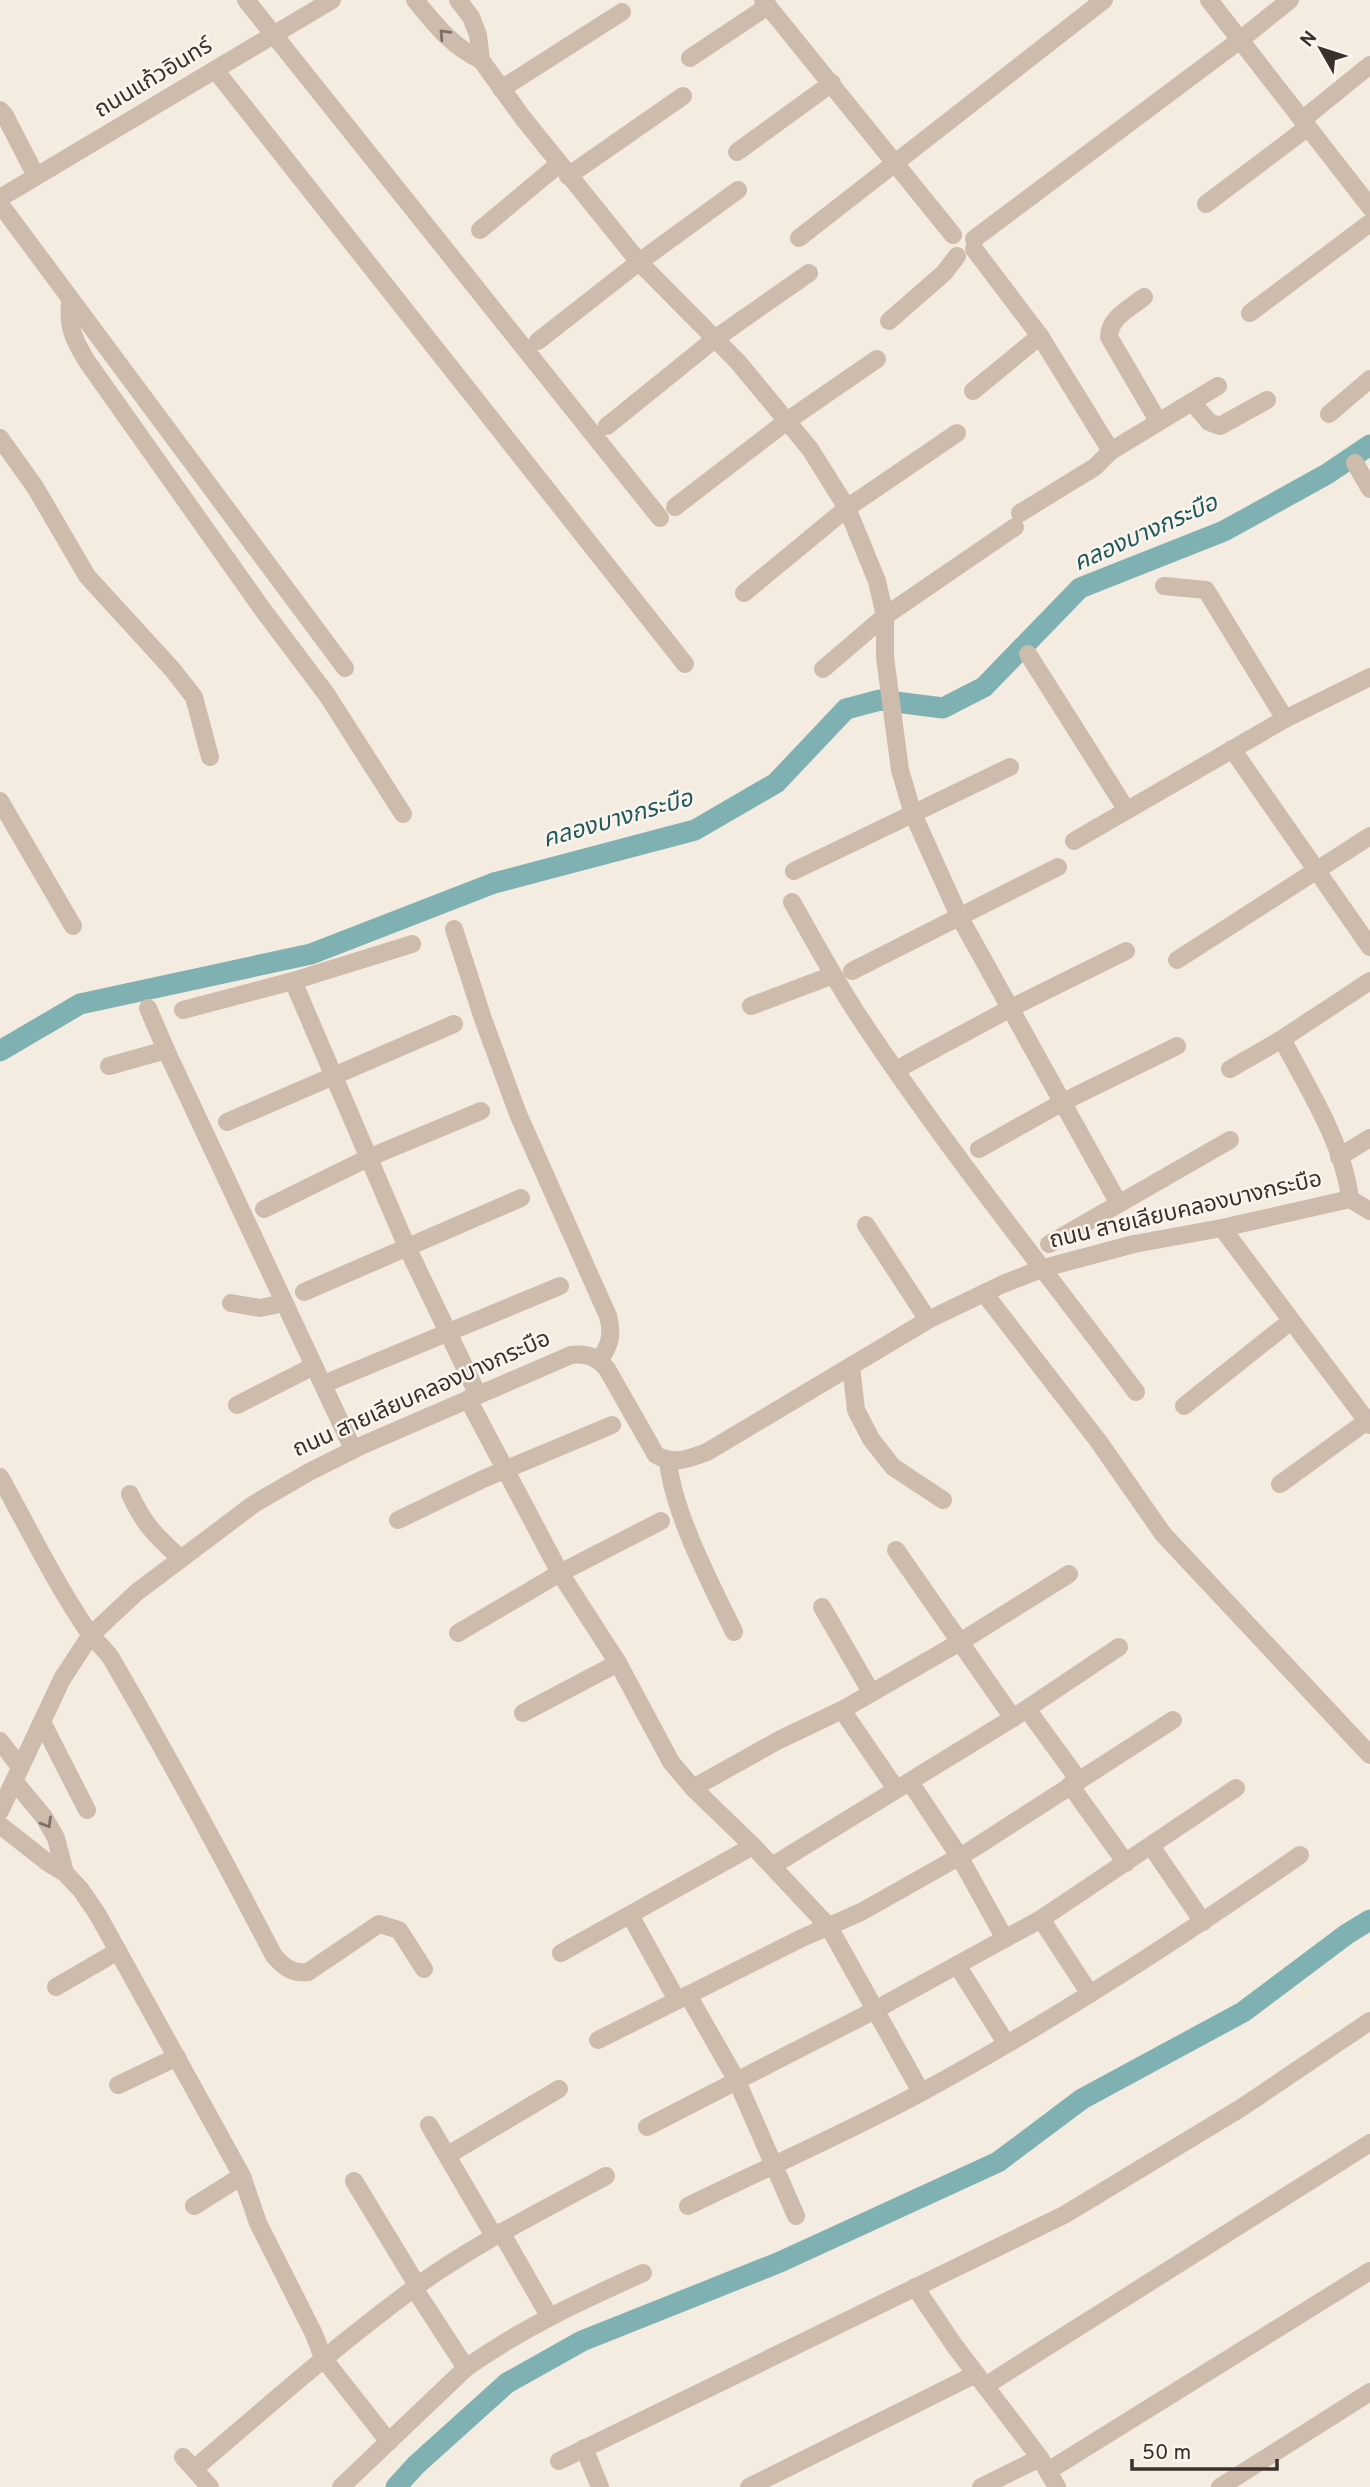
<svg xmlns="http://www.w3.org/2000/svg" width="1370" height="2487" font-family="Overpass,'Noto Sans Thai',sans-serif">
<style>
.lines{fill:none;stroke-linecap:round;stroke-linejoin:round}
.canal{stroke:#7fb0b2;stroke-width:21}
.minor{stroke:#cdbbac;stroke-width:18}
.oneway{stroke:#7d6f65}
.labels{text-anchor:middle;dominant-baseline:central;stroke-width:5;stroke-linejoin:round;paint-order:stroke}
.street-label{font-size:23px;fill:#3b302b;stroke:#fbf5ee}
.water-label{font-size:24px;font-style:italic;fill:#1f5a5e;stroke:#fbf5ee}
</style>
<rect width="100%" height="100%" fill="#f4ebe1"/>
<g class="lines">
<g class="canal">
<path d="M0,1051L80,1004L311,954L494,883L695,830L776,783L846,709L880,700L943,708L984,687L1080,588L1224,531L1327,474L1370,445"/>
<path d="M396,2487L416,2465L507,2383L582,2341L780,2262L998,2162L1082,2099L1243,2012L1347,1934L1370,1920"/>
</g>
<g class="minor">
<path d="M246,0L660,518"/>
<path d="M415,0C435,24 452,47 481,60"/>
<path d="M458,0L471,17L478,35L481,60L523,118L639,262L738,362L810,449L847,508L877,581L885,616V657L900,770L913,814L959,916L1119,1204"/>
<path d="M763,0L953,235"/>
<path d="M1209,0L1370,207"/>
<path d="M690,58L768,6"/>
<path d="M216,71L685,664"/>
<path d="M501,89L622,12"/>
<path d="M0,110L4,114L36,176"/>
<path d="M1302,120L1370,65"/>
<path d="M737,152L832,83"/>
<path d="M568,176L683,96"/>
<path d="M0,198L332,0"/>
<path d="M0,204L345,668"/>
<path d="M1206,204L1308,127"/>
<path d="M480,230L559,164"/>
<path d="M799,238L1104,0"/>
<path d="M974,239L1240,40L1290,0"/>
<path d="M974,249L1040,336L1111,451L1095,467L1020,513"/>
<path d="M1144,297C1130,308 1109,318 1109,337L1158,421"/>
<path d="M70,300C68,327 72,336 86,360L263,610L327,695L403,814"/>
<path d="M1250,313L1370,223"/>
<path d="M889,321L944,273L957,256"/>
<path d="M538,341L639,262L738,190"/>
<path d="M973,391L1040,336"/>
<path d="M1192,402L1209,422L1220,426L1267,400"/>
<path d="M1329,414L1370,379"/>
<path d="M607,426L716,338L809,273"/>
<path d="M0,438L35,487L87,576L172,669L194,697L210,757"/>
<path d="M1111,451L1218,386"/>
<path d="M1355,463L1370,489"/>
<path d="M675,507L787,421L877,359"/>
<path d="M1164,586L1206,590L1285,719"/>
<path d="M744,593L847,508L957,433"/>
<path d="M1028,654L1126,809"/>
<path d="M823,669L885,616L1015,527"/>
<path d="M1232,749L1370,947"/>
<path d="M0,801L73,926"/>
<path d="M1074,841L1285,719L1370,677"/>
<path d="M794,871L1010,767"/>
<path d="M792,902C813,939 833,976 856,1012C942,1143 1042,1266 1136,1392"/>
<path d="M454,929L483,1019L518,1114L608,1316C613,1335 610,1344 600,1360"/>
<path d="M1177,960L1370,836"/>
<path d="M852,971L1058,867"/>
<path d="M293,981L407,1247L478,1395"/>
<path d="M751,1006L833,975"/>
<path d="M148,1008L166,1050"/>
<path d="M183,1010L293,981L412,944"/>
<path d="M1282,1039C1307,1087 1344,1144 1350,1199"/>
<path d="M905,1065L1011,1008L1126,951"/>
<path d="M109,1066L166,1050L353,1449"/>
<path d="M1230,1069L1282,1039L1370,981"/>
<path d="M227,1122L454,1024"/>
<path d="M979,1149L1063,1102L1177,1046"/>
<path d="M1339,1157L1370,1138"/>
<path d="M264,1209L368,1158L481,1111"/>
<path d="M866,1225L928,1320"/>
<path d="M1222,1228L1370,1425"/>
<path d="M1049,1244L1230,1140"/>
<path d="M304,1292L521,1198"/>
<path d="M984,1293L1099,1442L1163,1534L1370,1755"/>
<path d="M231,1303L260,1308L284,1303"/>
<path d="M851,1366L856,1410L871,1439L893,1467L943,1500"/>
<path d="M331,1381L560,1286"/>
<path d="M468,1399L560,1573L618,1663L671,1762L693,1788L753,1846L829,1927L921,2092"/>
<path d="M237,1405L314,1366"/>
<path d="M1184,1406L1291,1321"/>
<path d="M668,1460C673,1513 711,1584 734,1632"/>
<path d="M0,1477C29,1529 56,1585 90,1634C96,1642 105,1649 111,1658C168,1756 222,1856 274,1956C284,1967 292,1974 308,1972L379,1924L399,1930L424,1969"/>
<path d="M1280,1484L1367,1421"/>
<path d="M130,1494C144,1525 156,1536 180,1558"/>
<path d="M398,1520L483,1479L612,1425"/>
<path d="M896,1550L1013,1718"/>
<path d="M822,1607L871,1692"/>
<path d="M458,1633L560,1573L661,1521"/>
<path d="M1027,1709L1078,1779"/>
<path d="M842,1710L896,1789"/>
<path d="M523,1713L618,1663"/>
<path d="M42,1722L87,1810"/>
<path d="M0,1741L20,1767"/>
<path d="M14,1781L44,1817L56,1838L65,1873"/>
<path d="M910,1782L959,1856L1005,1939"/>
<path d="M1070,1785L1126,1863"/>
<path d="M693,1788L779,1740L842,1710L960,1642L1069,1574"/>
<path d="M0,1811L62,1679L79,1653L91,1635L137,1592L254,1504L309,1472L363,1445L571,1355C587,1353 597,1357 607,1369L656,1455C674,1465 689,1459 707,1452L928,1320L1003,1284L1044,1268L1134,1244L1222,1228L1350,1199L1370,1211"/>
<path d="M0,1825L47,1862L65,1873L81,1890L98,1915L242,2176L258,2223L314,2334L323,2358L389,2442"/>
<path d="M1151,1846L1203,1922"/>
<path d="M772,1866L1013,1718L1119,1647"/>
<path d="M630,1915L677,2000"/>
<path d="M1041,1919L1090,1994"/>
<path d="M561,1953L753,1846"/>
<path d="M957,1965L1006,2043"/>
<path d="M56,1987L118,1951"/>
<path d="M688,1995L737,2081L796,2216"/>
<path d="M598,2040L802,1938L861,1912L971,1850L1173,1720"/>
<path d="M118,2085L177,2057"/>
<path d="M429,2125L494,2236"/>
<path d="M647,2127L875,2010L1041,1919L1236,1788"/>
<path d="M448,2155L559,2089"/>
<path d="M354,2181L417,2285"/>
<path d="M194,2206L242,2176"/>
<path d="M688,2206C766,2168 846,2133 922,2092C1053,2021 1178,1940 1300,1855"/>
<path d="M501,2232L549,2316"/>
<path d="M915,2287L954,2345L1040,2458L1057,2487"/>
<path d="M414,2288L466,2368"/>
<path d="M985,2386L1370,2143"/>
<path d="M584,2448L600,2487"/>
<path d="M183,2457L210,2487"/>
<path d="M559,2461L1064,2215L1241,2108L1370,2021"/>
<path d="M194,2469C267,2407 339,2343 417,2286C476,2243 542,2211 606,2176"/>
<path d="M1048,2471L1370,2271"/>
<path d="M341,2487L466,2368C522,2328 581,2301 643,2273"/>
<path d="M749,2487L976,2374"/>
<path d="M981,2487L1040,2458"/>
<path d="M1220,2487L1370,2392"/>
</g>
</g>
<defs><path id="oneway-chevron" d="M-2-3.5L2.5 0L-2 3.5" fill="none" stroke-width="1.6" stroke-linecap="round" stroke-linejoin="round" transform="scale(1.75)"/></defs>
<g class="oneway">
<use href="#oneway-chevron" transform="translate(444 34) rotate(-133)"/>
<use href="#oneway-chevron" transform="translate(47 1823) rotate(59)"/>
</g>
<g class="labels">
<g class="street-label">
<text transform="translate(154 79) rotate(-31)">ถนนแก้วอินทร์</text>
<text transform="translate(1186 1211) rotate(-13)">ถนน สายเลียบคลองบางกระบือ</text>
<text transform="translate(422 1395) rotate(-24)">ถนน สายเลียบคลองบางกระบือ</text>
</g>
<g class="water-label">
<text transform="translate(1146 534) rotate(-24)">คลองบางกระบือ</text>
<text transform="translate(618 820) rotate(-16)">คลองบางกระบือ</text>
</g>
</g>
<g transform="translate(1321 49) rotate(309)" stroke="#fbf5ee" stroke-width="5" paint-order="stroke">
<path d="M0-5L12 26L0 18L-12 26Z" fill="#3b302b"/>
<text y="-10" font-size="19" font-weight="bold" text-anchor="middle" fill="#3b302b">N</text>
</g>
<path d="M1132 2459v10h145v-10" fill="none" stroke="#3b302b" stroke-width="3.5"/>
<text x="1142" y="2459" font-size="21" fill="#3b302b" stroke="#fbf5ee" stroke-width="5" paint-order="stroke">50 m</text>
</svg>
